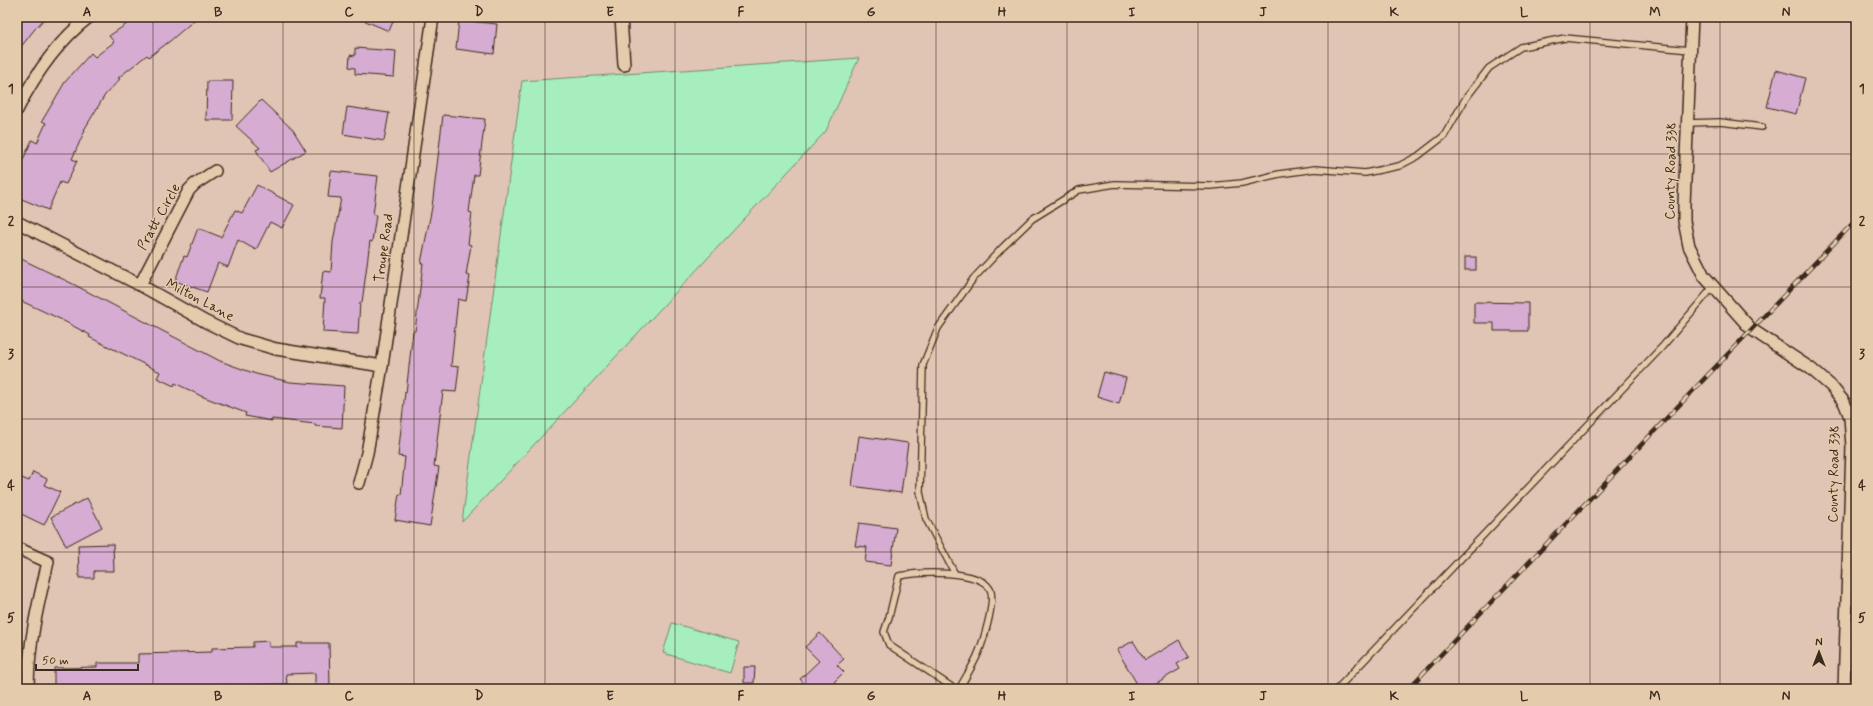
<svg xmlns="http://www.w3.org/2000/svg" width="1873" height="706" font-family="Mynerve,sans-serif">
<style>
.green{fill:#a6eebd;stroke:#708c6e}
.building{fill:#d6acd2;stroke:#3b2a1e}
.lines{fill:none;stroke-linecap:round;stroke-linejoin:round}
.service-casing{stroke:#3b2a1e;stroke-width:8}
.minor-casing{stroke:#3b2a1e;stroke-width:14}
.service{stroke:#e4cbac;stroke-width:5.5}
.minor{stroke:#e4cbac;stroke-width:11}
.rail-casing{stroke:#3b2a1e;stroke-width:4.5}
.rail{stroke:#e4cbac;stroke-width:3;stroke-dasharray:9;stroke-linecap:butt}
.grid{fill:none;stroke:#3b2a1e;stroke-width:1;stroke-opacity:0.55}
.labels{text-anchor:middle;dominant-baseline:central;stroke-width:3;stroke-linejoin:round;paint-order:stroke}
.street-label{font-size:14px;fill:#3b2a1e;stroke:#e4cbac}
.neatline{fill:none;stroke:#3b2a1e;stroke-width:1.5}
.grid-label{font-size:13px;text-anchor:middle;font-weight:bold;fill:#3b2a1e}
</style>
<rect width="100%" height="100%" fill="#e1c5b4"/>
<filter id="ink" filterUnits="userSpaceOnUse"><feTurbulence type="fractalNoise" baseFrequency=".025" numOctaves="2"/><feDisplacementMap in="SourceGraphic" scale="8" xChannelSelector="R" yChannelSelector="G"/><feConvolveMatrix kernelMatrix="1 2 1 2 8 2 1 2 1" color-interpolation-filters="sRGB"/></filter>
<g filter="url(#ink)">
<g class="green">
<path d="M859,58L826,131L462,522L522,81Z"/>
<path d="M672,623L739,642L730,673L663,653Z"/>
</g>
<g class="building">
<path d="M17,17H46L34,30L17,52Z"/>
<path d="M137,17H198L170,41L149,57L147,55L118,78L120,79L105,95L84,130H85L72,159L77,161L66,184L60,182L48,210L17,197V176L22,164H21L32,140L37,143L46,123L42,121L65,82L91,53L95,57L114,42L109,36Z"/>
<path d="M356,17H395L389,31Z"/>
<path d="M459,20L497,24L494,54L456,49Z"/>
<path d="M355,48L396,51L394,77L355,74V68L349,67L350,55L355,56Z"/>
<path d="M1776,70L1805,78L1796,114L1767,107Z"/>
<path d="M207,81H233L232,120H206Z"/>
<path d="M261,100L293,130L306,151L270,172L256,150L260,148L236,126Z"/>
<path d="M347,107L389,113L384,141L343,134Z"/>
<path d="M443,115L485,119L478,175H474L469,212L472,213L468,244L471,245L466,275L470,276L466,301L458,299L454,336L451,366L459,367L456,392L443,391L434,466L439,467L430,526L395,520L399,494L401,495L405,457L398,456L405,392L406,393L413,331H415L423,263H421L432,207Z"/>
<path d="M331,171L378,176L373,215H376L372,242L370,241L362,303L360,302L358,334L323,332L325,298H320L323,271L331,272L333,242L341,198L328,197Z"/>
<path d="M257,185L294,205L282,228L270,222L256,250L238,240L228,267L218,263L207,292L175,281L184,256L187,257L198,228L221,237L235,210L242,213Z"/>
<path d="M17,257L71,283L220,361L256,374L290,382L344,386L342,428L315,426V424L272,419V421L245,416L246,413L201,396L175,383L174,386L157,378L160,372L89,337L90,335L60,319L17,299Z"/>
<rect x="1465" y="257" width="11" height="13"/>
<path d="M1474,302L1528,303V331H1494V323H1474Z"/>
<path d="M1104,372L1126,378L1119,404L1097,397Z"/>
<path d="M859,436L908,443L901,493L852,486Z"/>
<path d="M33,472L47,479L44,485L60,492L44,525L17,512V476L29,481Z"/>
<path d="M87,498L102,527L66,546L51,517Z"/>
<path d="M859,523L896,528L891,565L865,562L867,547L855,546Z"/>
<path d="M113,544L114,571H94V578H79L78,545Z"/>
<path d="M820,633L844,659L837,665L844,672L834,682L841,689H809L800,679L819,661L805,647Z"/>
<path d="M1179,640L1189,657L1177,664L1180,669L1146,689H1140L1117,650L1133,641L1145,660Z"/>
<path d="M269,641V647H297V643H329L330,686H315V673L286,674L287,684L246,685V688H232V685H209V689H54V668L97,667V663H138V654L212,652V648L253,647V642Z"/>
<path d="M744,667H755L754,683H744Z"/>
</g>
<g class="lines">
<g class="service-casing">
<g id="service">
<path d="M1687,123L1720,122L1762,127"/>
<path d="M955,574L926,519L920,492L923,365L938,328L973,279L1003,247L1032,219L1079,190L1115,184L1210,186L1242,183L1279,174L1315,169L1365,173L1399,166L1418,156L1444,136L1466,98L1489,68L1521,47L1565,38L1690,50"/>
<path d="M955,689L889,645L884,632L889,617L899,576C918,572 979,569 990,589C996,601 983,642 978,654C973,666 965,678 959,689"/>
<path d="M1337,689L1662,347L1713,287"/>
</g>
</g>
<g class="minor-casing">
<g id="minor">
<path d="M621,17L624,65"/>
<path d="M1692,17L1684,204V221L1689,246L1704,276L1751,329L1810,368L1831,386L1844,402L1850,417L1852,447L1844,689"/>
<path d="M17,110C35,74 57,42 89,17"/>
<path d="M17,222L140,285L206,322L241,339L276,349L382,366"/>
<path d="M140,285L189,190L195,184L215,171"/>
<path d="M359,483L367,453L382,366L433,17"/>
<path d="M17,548L48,562C38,604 28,645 28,689"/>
</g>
</g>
<use href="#service" class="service"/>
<use href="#minor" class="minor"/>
<g class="rail-casing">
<path id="rail" d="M1408,689L1856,220"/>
</g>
<use href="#rail" class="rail"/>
</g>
</g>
<path class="grid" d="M153,17V689M283,17V689M414,17V689M545,17V689M675,17V689M806,17V689M936,17V689M1067,17V689M1198,17V689M1328,17V689M1459,17V689M1590,17V689M1720,17V689M17,154H1856M17,287H1856M17,419H1856M17,552H1856"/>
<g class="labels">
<g class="street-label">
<text transform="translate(1671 171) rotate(-89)">County Road 338</text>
<text transform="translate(159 217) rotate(-61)">Pratt Circle</text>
<text transform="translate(384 248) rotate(-82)">Troupe Road</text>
<text transform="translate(200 300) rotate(28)">Milton Lane</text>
<text transform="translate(1834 474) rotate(-89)">County Road 338</text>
</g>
</g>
<rect width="1873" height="706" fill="none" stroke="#e4cbac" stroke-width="44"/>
<g transform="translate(1819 652)" stroke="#e4cbac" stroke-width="3" paint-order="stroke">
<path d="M0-3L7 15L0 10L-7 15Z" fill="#3b2a1e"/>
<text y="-6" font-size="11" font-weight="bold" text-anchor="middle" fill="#3b2a1e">N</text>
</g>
<path d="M36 664v6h102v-6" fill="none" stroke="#3b2a1e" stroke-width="2"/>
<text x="42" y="664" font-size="12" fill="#3b2a1e" stroke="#e4cbac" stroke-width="3" paint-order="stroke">50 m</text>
<rect x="22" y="22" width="1829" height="662" class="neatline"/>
<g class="grid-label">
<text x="87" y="16">A</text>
<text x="218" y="16">B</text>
<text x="349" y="16">C</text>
<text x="479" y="16">D</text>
<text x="610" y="16">E</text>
<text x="741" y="16">F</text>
<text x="871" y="16">G</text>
<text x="1002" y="16">H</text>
<text x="1132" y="16">I</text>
<text x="1263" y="16">J</text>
<text x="1394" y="16">K</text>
<text x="1524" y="16">L</text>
<text x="1655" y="16">M</text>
<text x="1786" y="16">N</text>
<text x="11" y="93">1</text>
<text x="1862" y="93">1</text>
<text x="11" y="225">2</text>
<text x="1862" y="225">2</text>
<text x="11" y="358">3</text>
<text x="1862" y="358">3</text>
<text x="11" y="490">4</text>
<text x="1862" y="490">4</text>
<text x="11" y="622">5</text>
<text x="1862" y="622">5</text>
<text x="87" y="700">A</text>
<text x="218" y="700">B</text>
<text x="349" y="700">C</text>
<text x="479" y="700">D</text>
<text x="610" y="700">E</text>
<text x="741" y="700">F</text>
<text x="871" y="700">G</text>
<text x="1002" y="700">H</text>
<text x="1132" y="700">I</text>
<text x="1263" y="700">J</text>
<text x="1394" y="700">K</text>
<text x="1524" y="700">L</text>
<text x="1655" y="700">M</text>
<text x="1786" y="700">N</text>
</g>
</svg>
